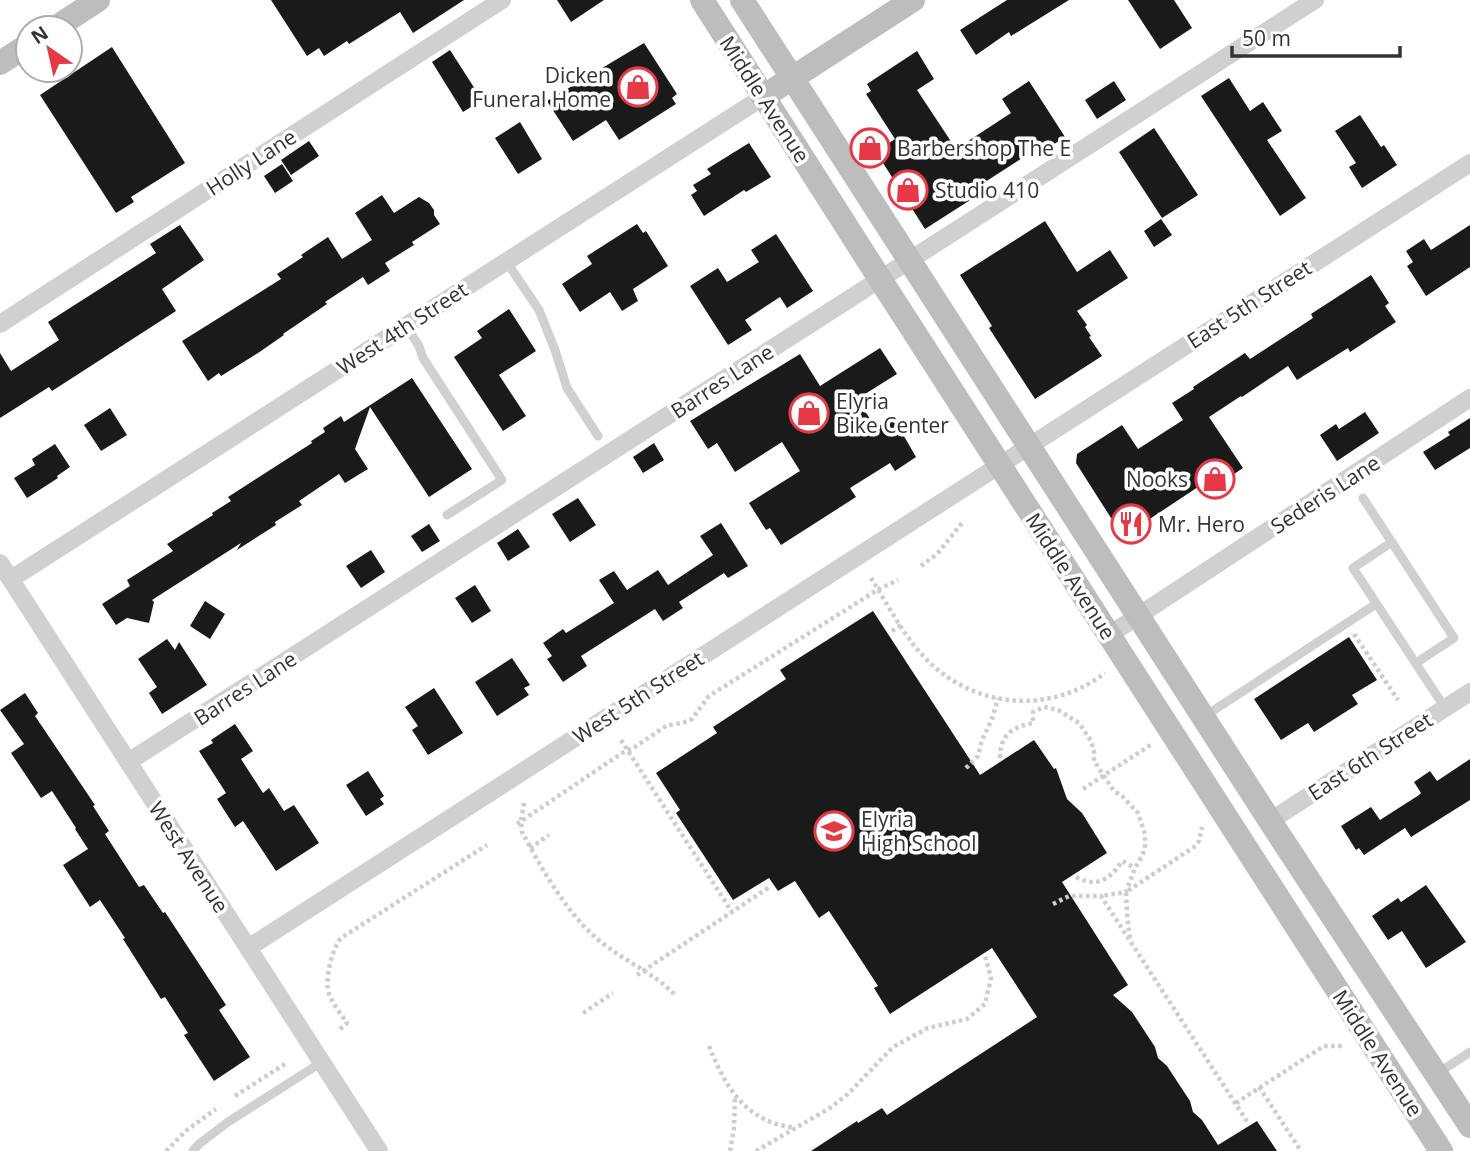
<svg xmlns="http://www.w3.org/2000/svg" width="1470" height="1151" font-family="'Open Sans',sans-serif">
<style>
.building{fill:#1a1a1a}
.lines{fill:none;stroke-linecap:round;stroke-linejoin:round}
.path{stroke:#cdcdcd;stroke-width:4.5;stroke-dasharray:3.5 3.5;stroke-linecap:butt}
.lane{stroke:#d0d0d0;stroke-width:9}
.street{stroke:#d0d0d0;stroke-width:18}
.secondary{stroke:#bdbdbd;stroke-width:24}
.labels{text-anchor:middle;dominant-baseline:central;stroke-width:7;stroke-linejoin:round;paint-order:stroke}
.poi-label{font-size:21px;fill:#333;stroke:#fff;text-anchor:start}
.street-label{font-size:21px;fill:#333;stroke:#fff}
</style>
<rect width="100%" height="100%" fill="#fff"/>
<g class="building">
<path d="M271,0H464L413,33L400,12L349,44L347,41L324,56L319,48L307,56Z"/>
<path d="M557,0H604L571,22Z"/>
<path d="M1007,0H1069L1011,36L1009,32L976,55L960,30Z"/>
<path d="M1128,0H1174L1192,28L1160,49Z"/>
<path d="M644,43L677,94L672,98L676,104L619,140L606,120L573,141L547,101Z"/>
<path d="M112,47L185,163L131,197L134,202L116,213L40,95Z"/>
<path d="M450,50L482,100L463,112L432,62Z"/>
<path d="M917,51L934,79L917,90L956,149L1011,113L1002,99L1029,81L1065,137L1039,154L1036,149L985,182L989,188L925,229L876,152L895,139L866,94L871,91L867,84Z"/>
<path d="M1229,78L1250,111L1263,102L1282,131L1267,140L1306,198L1280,216L1201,96Z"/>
<path d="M1114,81L1126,100L1097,119L1085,100Z"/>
<path d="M1360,115L1381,147L1384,145L1397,165L1362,188L1349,167L1356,163L1335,131Z"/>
<path d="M520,122L542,159L518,174L495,138Z"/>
<path d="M1154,128L1198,195L1162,218L1119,152Z"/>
<path d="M309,141L319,156L291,175L281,160Z"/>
<path d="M749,143L771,177L746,192L744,190L704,216L691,195L697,191L693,185L711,174L707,169Z"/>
<path d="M282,164L293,181L275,193L264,176Z"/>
<path d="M382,195L394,213L419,197L429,203L434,210V215L440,224L412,242L414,245L385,263L390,271L368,285L363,277L325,302L327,304L283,334L284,335L261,351L221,376L219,373L208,381L182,341L281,279L277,274L303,257L301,255L328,237L342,259L372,240L355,213Z"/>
<path d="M1161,219L1172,235L1154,247L1144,231Z"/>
<path d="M1045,221L1077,272L1110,250L1128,278L1077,311L1087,325L1085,327L1091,336L1089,337L1102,356L1035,399L989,328L992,326L960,275Z"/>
<path d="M637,224L643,233L646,231L668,266L633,289L638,301L622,311L610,292L580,312L562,284L592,264L587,256Z"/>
<path d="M180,225L204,260L162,289L176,311L52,391L49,387L0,418V353L11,371L59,340L48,322L156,253L150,244Z"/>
<path d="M1470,225V267L1426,296L1407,266L1413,262L1406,251L1424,239L1431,250Z"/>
<path d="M776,234L813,291L787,308L780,297L745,320L752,330L728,345L690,286L718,268L727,282L759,262L751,250Z"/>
<path d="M1371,275L1389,303L1385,306L1396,322L1350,352L1348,348L1297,380L1288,366L1242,397L1241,396L1209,417L1243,468L1203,495L1198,487L1127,534L1115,516L1111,518L1076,463L1077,454L1122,425L1138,449L1183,420L1172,403L1194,389L1193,387L1245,353L1250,359L1313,318L1311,314Z"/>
<path d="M509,309L536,351L499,375L526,416L503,431L454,357L482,338L477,331Z"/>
<path d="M880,348L897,374L857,399L876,428L893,417L916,457L895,471L890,463L850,488L856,497L781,545L770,528L766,530L749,503L800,471L782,442L735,472L717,443L708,449L690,421L800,354L820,386Z"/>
<path d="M412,378L472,469L429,497L370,407L355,449L368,469L345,483L339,474L299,501L302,505L275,522L276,525L237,550L241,543L152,600L154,602L149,623L127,618L116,625L102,604L130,586L127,580L173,551L167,544L213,515L212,513L231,501L228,497L312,443L311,441L325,432L323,428L341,416L344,422Z"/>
<path d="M110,408L127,435L101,451L84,425Z"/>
<path d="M1365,412L1379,433L1337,461L1320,435L1336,424L1339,429Z"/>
<path d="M1470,418V448L1435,470L1423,452L1450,435L1448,432Z"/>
<path d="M654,443L664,460L643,473L633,457Z"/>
<path d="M55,444L70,467L57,476L58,478L27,498L14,478L35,465L32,459Z"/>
<path d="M578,498L596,525L570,542L552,514Z"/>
<path d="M721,523L748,566L728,578L724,573L679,602L683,608L663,621L655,609L581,656L587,666L563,682L547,659L552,656L543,643L563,629L566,633L614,603L599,580L614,571L627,590L658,570L668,585L713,555L700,536Z"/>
<path d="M429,524L440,541L422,552L411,536Z"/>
<path d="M518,529L530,547L508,561L497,543Z"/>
<path d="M371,550L385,572L361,588L346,566Z"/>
<path d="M475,585L491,611L472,623L455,598Z"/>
<path d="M205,601L225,614L210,639L190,626Z"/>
<path d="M873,611L980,775L1034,740L1054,769L1056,768L1067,799L1082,813L1107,853L1062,882L1128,985L1113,995L1132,1012L1155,1047L1158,1058L1167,1066L1190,1101L1193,1112L1202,1120L1218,1145L1257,1121L1277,1151H811L857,1121L858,1123L882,1108L887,1115L1037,1017L992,948L890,1014L874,988L878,986L829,911L819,918L795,881L778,891L769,878L733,900L676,813L680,810L656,773L717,733L713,727L786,679L780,670Z"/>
<path d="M1349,637L1377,680L1352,695L1358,704L1314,732L1308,723L1281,740L1254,699Z"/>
<path d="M167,639L175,650L179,642L207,685L162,714L149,693L157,687L138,659Z"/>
<path d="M512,658L530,685L524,688L529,695L497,716L475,682Z"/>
<path d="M434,688L463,733L428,755L412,730L418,726L405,707Z"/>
<path d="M25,693L38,713L35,716L95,805L93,806L109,831L105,834L139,887L144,885L163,913L165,912L226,1005L219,1010L250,1057L214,1081L184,1035L188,1033L165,997L161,999L123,939L125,938L100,900L90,907L63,865L88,849L75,829L76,828L52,791L41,798L11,753L24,744L0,710Z"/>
<path d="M235,724L253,751L241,759L263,793L269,788L284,811L294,805L319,843L276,871L243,821L235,827L217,799L226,793L199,751L213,743L211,740Z"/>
<path d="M1470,759V800L1411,837L1405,828L1364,855L1359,848L1356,850L1341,826L1371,807L1380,820L1419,795L1421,793L1414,782L1430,771L1437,781Z"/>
<path d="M368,771L384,796L380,799L384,804L366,816L346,785Z"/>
<path d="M1426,885L1466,942L1426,968L1402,931L1388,940L1372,916L1398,898L1401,902Z"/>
</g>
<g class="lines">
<g class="path">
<path d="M921,566L937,554L962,523"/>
<path d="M871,578C888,605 903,635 925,658C974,709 1050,715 1105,673"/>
<path d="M892,631L901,625"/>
<path d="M1354,634L1398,700"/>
<path d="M621,740L732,912"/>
<path d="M1000,758C1000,735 1012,727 1033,723V712L1044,707L1058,710L1079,723L1091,741L1094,751V761L1114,791L1122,796L1138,813L1145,834V845L1143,854L1135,868L1126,892L1101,896"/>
<path d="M966,768L978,756L982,740L992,719L998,698"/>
<path d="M1083,789L1152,744"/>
<path d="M524,803L521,821L522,832C540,866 565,910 593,935C618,959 653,971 676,996"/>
<path d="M517,824L622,753L635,747L666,726L685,722L692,719L709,696L879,589L898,580"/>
<path d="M530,848L549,835"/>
<path d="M1076,877C1096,888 1110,880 1122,861L1135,868"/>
<path d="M1053,904L1069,896H1101L1248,1123"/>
<path d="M1130,938L1127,914L1126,892L1194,847L1199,841L1202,827"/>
<path d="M637,975L771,886"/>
<path d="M583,1013L613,993"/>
<path d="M340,1029L347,1023C341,1014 333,1004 329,994C324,980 332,949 341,938L487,845"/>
<path d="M709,1046C721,1076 735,1105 766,1120C774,1124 785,1126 794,1128"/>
<path d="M1259,1087L1301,1151"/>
<path d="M235,1096L285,1064"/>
<path d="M1236,1103L1324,1046H1343"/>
<path d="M166,1151L187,1130L216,1109"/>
<path d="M730,1151L734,1128L735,1096"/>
<path d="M756,1151L830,1108L848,1094L893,1047L928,1028L967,1019L985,1004L991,978L985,956"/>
</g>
<g class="lane">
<path d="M506,261L539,310L555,350L567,388L598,436"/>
<path d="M406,326L419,346L423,358L502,480L447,515"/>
<path d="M1363,498L1454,638L1416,663"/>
<path d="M1392,542L1353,568L1445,708"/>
<path d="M1205,716L1376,604"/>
<path d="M1438,1073L1470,1052"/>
<path d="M193,1151L199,1144L228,1122L322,1062"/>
</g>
<g class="street">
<path d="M0,324L502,0"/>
<path d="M0,563L379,1151"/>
<path d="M11,579L763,97"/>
<path d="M1109,635L1470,398"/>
<path d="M128,762L1315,0"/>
<path d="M1270,821L1470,692"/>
<path d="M248,948L1470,163"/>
</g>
<g class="secondary">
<path d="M702,0L880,279L1441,1151"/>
<path d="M742,0L1270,821L1470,1126"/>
<path d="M55,28L98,0"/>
<path d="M0,63L28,45"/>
<path d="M763,97L913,0"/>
</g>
</g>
<defs>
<g id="shop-ring" transform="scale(2.0125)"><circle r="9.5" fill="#fff" stroke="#e63946" stroke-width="1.5"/><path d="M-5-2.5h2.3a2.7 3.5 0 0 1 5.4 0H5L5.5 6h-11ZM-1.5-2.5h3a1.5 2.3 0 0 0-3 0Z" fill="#e63946"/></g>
<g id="restaurant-ring" transform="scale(2.0125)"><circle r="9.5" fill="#fff" stroke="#e63946" stroke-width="1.5"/><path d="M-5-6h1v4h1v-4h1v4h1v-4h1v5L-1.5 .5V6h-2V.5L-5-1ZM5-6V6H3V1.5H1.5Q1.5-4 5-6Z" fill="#e63946"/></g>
<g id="school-ring" transform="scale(2.0125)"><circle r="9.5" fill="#fff" stroke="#e63946" stroke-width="1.5"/><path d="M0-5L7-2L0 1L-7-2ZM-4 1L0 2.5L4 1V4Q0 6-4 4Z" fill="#e63946"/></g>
</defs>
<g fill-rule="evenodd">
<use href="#shop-ring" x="638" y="87"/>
<use href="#shop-ring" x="870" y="148"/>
<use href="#shop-ring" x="908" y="190"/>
<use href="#shop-ring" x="809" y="413"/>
<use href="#shop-ring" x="1215" y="479"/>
<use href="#restaurant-ring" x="1131" y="524"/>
<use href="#school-ring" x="834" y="831"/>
</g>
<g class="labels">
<g class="poi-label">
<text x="611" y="75" text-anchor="end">Dicken<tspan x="611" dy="24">Funeral Home</tspan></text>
<text x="897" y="148">Barbershop The E</text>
<text x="935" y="190">Studio 410</text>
<text x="836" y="401">Elyria<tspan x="836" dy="24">Bike Center</tspan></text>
<text x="1188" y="479" text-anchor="end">Nooks</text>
<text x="1158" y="524">Mr. Hero</text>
<text x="861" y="819">Elyria<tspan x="861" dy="24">High School</tspan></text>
</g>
<g class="street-label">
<text transform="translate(765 99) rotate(57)">Middle Avenue</text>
<text transform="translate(251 162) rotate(-33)">Holly Lane</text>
<text transform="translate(1249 304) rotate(-33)">East 5th Street</text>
<text transform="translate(402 328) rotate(-33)">West 4th Street</text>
<text transform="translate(722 381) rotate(-33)">Barres Lane</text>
<text transform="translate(1325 494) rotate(-33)">Sederis Lane</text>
<text transform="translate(1071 576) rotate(57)">Middle Avenue</text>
<text transform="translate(245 688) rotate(-33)">Barres Lane</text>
<text transform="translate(638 697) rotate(-33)">West 5th Street</text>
<text transform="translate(1370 756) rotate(-33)">East 6th Street</text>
<text transform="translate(189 857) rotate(57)">West Avenue</text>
<text transform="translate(1378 1053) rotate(57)">Middle Avenue</text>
</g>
</g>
<g transform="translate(49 49) rotate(326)"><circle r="33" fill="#ffffff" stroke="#adadad" stroke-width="2"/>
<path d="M0-5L12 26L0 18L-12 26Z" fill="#e63946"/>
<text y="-10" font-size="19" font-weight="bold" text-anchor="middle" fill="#333333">N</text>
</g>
<path d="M1232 46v10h168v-10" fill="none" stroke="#333333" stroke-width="3.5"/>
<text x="1242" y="46" font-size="21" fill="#333333" stroke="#ffffff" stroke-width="5" paint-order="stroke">50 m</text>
</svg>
